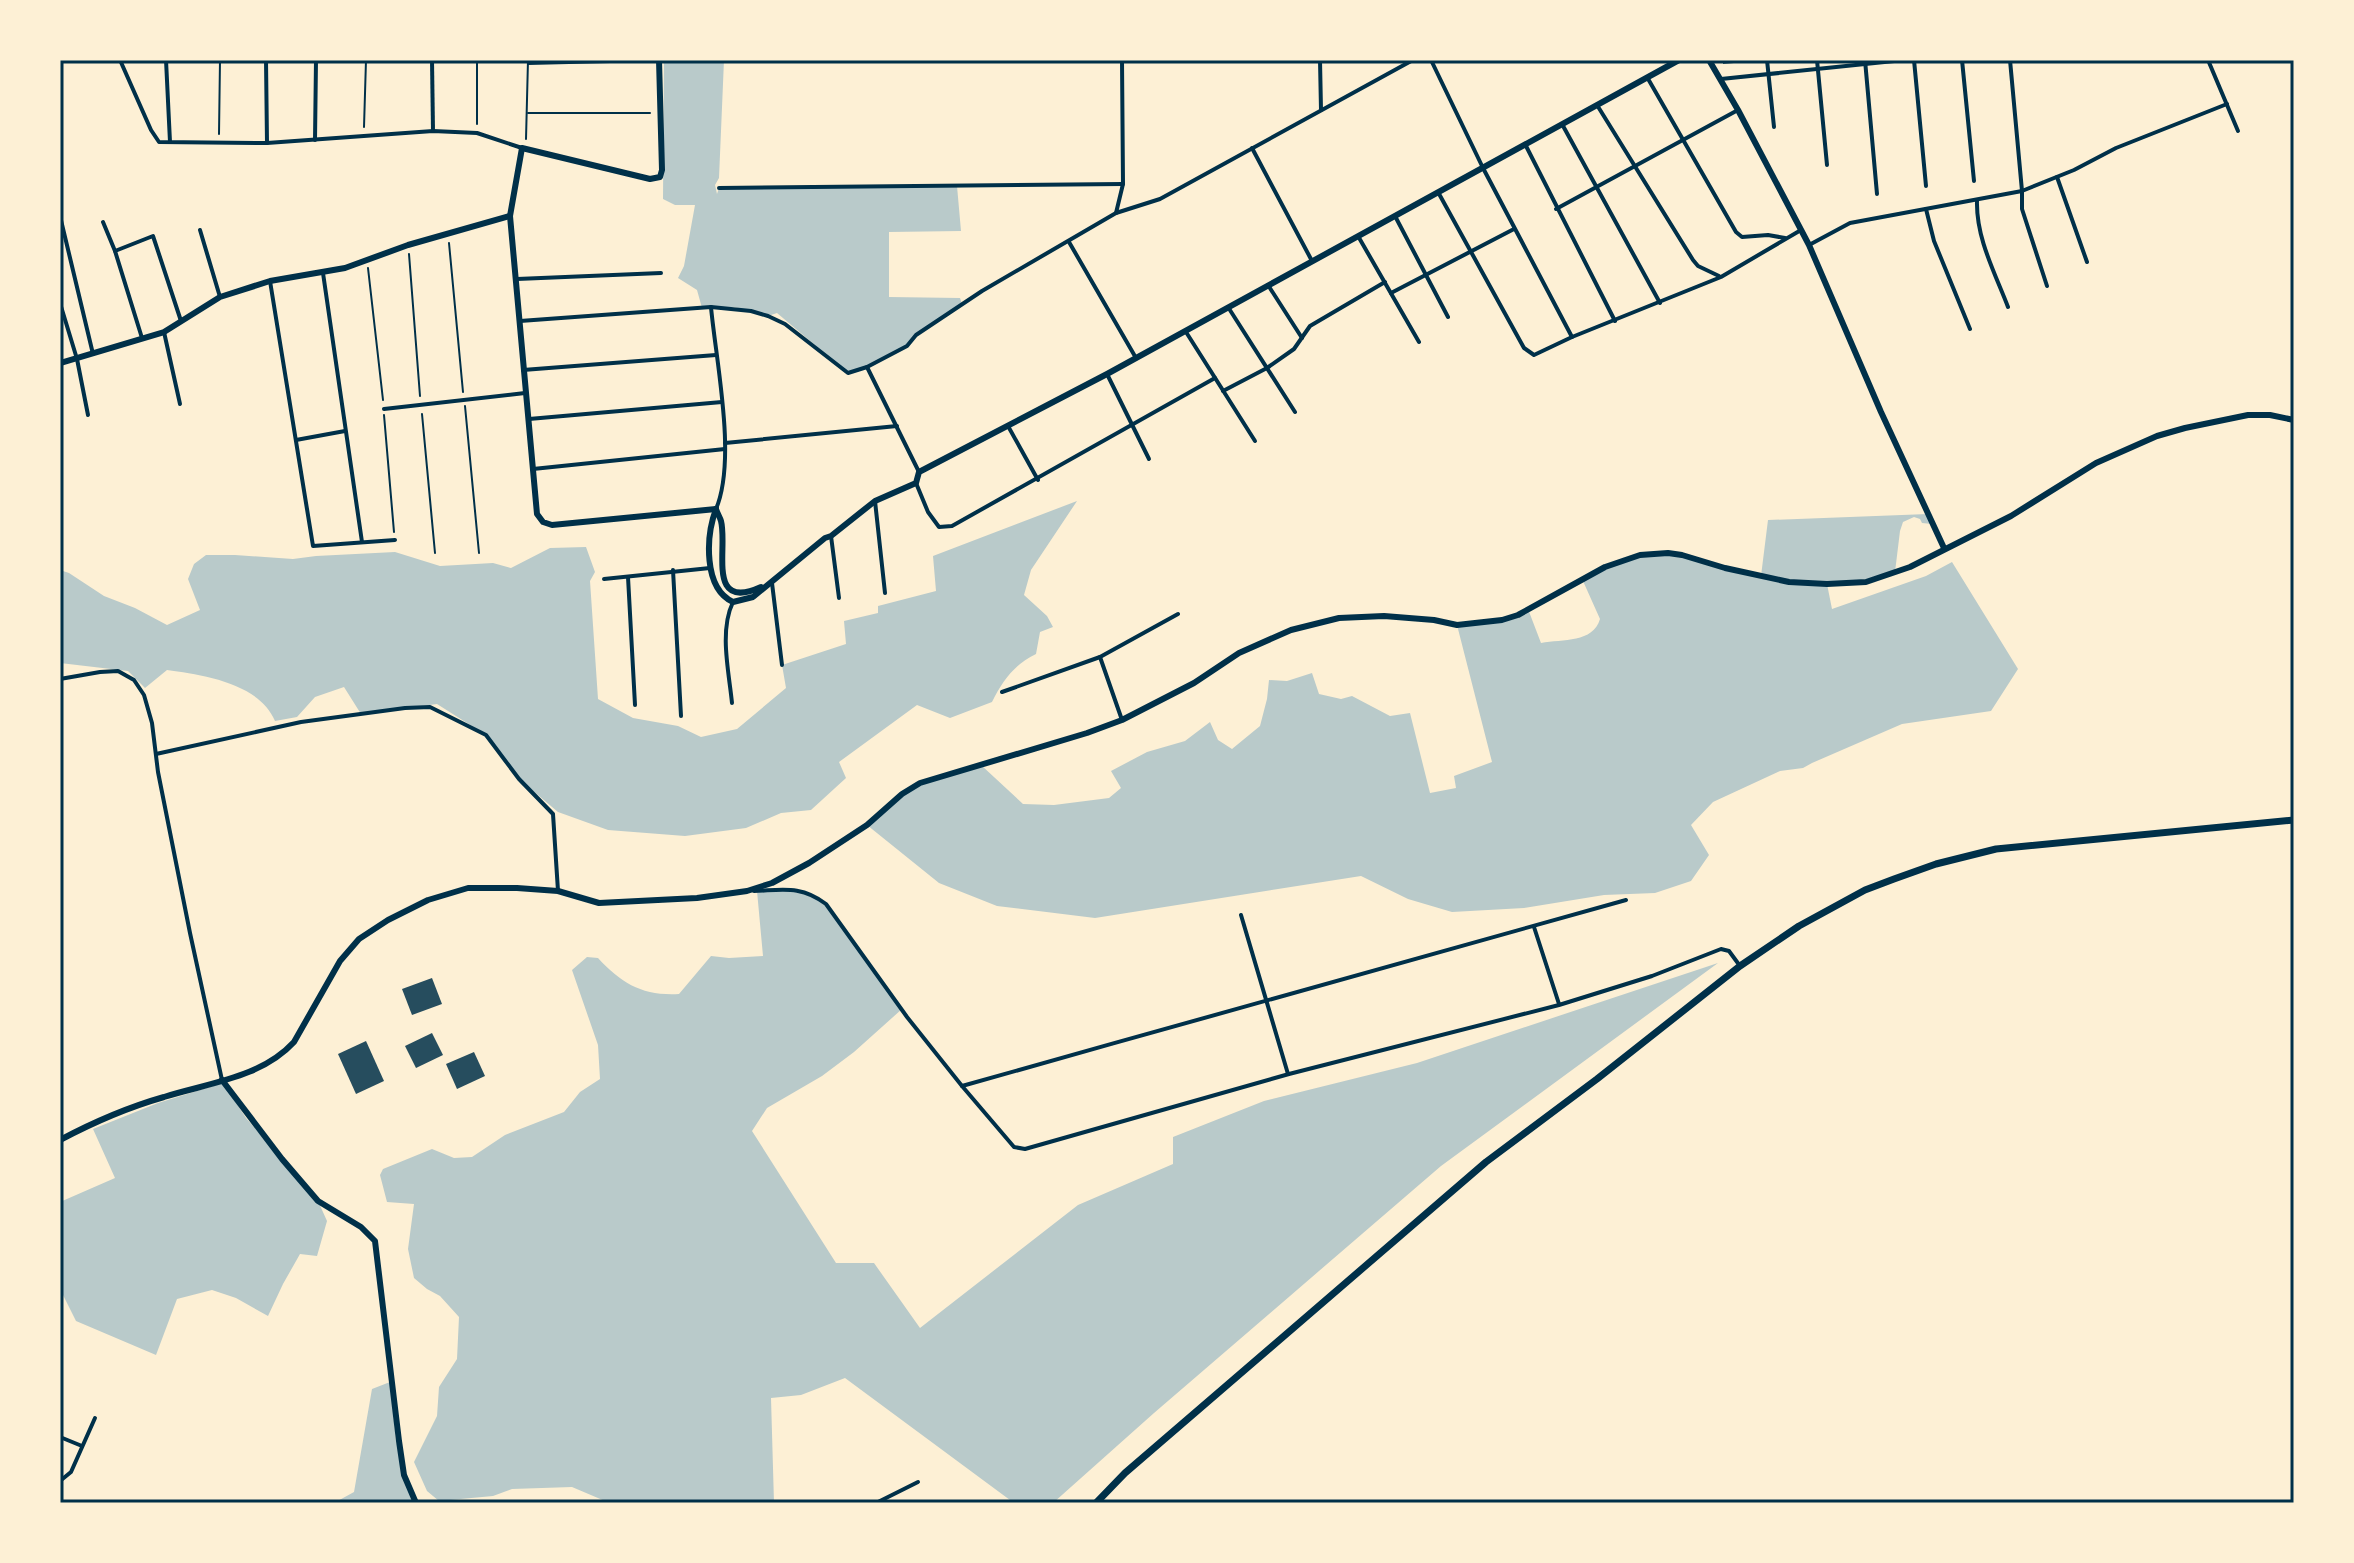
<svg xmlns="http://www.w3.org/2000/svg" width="2354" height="1563" font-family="'PT Sans Narrow',sans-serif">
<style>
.green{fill:#b9caca}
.building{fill:#264d5e}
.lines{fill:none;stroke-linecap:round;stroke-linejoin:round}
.path{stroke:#003049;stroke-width:2}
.minor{stroke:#003049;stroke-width:4}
.tertiary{stroke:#003049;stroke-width:6}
.secondary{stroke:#003049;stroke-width:6}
.trunk{stroke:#003049;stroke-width:7}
.neatline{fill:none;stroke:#003049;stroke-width:3}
</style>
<rect width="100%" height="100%" fill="#fdf0d5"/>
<g class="green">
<path d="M664,60H724L719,178L715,185L717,194L719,188L957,186L961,231L889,232V297L960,298L962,304L924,329L907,346L867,367L848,373L777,313L768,316L734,307L702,308L697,290L678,278L684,266L695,205H675L663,199Z"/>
<path d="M1077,501L1031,570L1024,595L1047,616L1053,627L1040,632L1036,654C1014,665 1003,680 992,702L950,718L917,705L839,762L846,778L811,810L781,813L746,828L685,836L608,830L558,812L519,779L486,735L437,704L361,714L344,687L315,697L297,717L275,721C259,683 203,675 167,670L145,688L128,671L60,663V570L69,573L104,596L135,608L167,625L200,610L188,579L194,564L206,555H235L293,559L316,556L395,552L440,566L493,563L511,568L550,548L586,547L595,572L590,581L598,699L633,718L678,726L701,737L737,729L786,688L782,665L846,644L844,621L878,613V606L936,591L933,556Z"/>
<path d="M1928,514L1932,524L1922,523L1920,519L1914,517L1903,522L1900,531L1895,572L1884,577L1827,584L1832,609L1926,576L1952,562L2018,669L1991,711L1902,724L1812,763L1803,768L1780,771L1713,802L1691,825L1709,855L1691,881L1655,893L1604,895L1524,908L1452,912L1408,899L1361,876L1095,918L997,906L939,883L867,825L920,783L981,765L1023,804L1054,805L1109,798L1121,788L1111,771L1147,752L1185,741L1210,722L1218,740L1232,749L1260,726L1267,699L1269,680L1287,681L1312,673L1319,694L1341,699L1352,696L1390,716L1410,713L1430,793L1456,788L1454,776L1492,762L1457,625L1494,621L1528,609L1541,643C1563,639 1593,643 1600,619L1583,581C1594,575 1606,567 1617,563C1665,545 1713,563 1761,576L1768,520Z"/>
<path d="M789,890L816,896L834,914L902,1009L854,1052L822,1076L767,1108L752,1131L836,1263H874L920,1328L1078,1205L1173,1164V1137L1264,1101L1417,1063L1718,963L1441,1166L1154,1413L1053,1503H1014L845,1378L801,1395L771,1398L774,1503H620L605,1501L572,1487L512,1489L493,1496L439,1501L427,1491L414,1462L437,1416L439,1387L457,1359L459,1317L440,1296L427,1289L414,1278L408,1249L414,1204L387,1202L380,1175L383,1169L432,1149L454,1158L472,1157L505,1135L564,1112L580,1092L600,1079L598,1045L572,970L587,957L598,958C622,984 643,996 679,994L711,956L729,958L763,956L757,891Z"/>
<path d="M223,1083L246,1118L318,1201L327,1221L317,1256L300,1254L283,1284L268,1316L236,1298L212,1290L177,1299L156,1355L76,1321L60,1289V1202L115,1178L93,1129L158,1103Z"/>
<path d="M390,1382L396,1441L414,1500L417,1503H334L354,1492L372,1389Z"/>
</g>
<g class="building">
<path d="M1723,60H1745V62L1723,64Z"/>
<path d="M432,978L442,1004L412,1015L402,989Z"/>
<path d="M432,1033L443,1055L416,1068L405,1046Z"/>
<path d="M366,1041L384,1081L356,1094L338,1054Z"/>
<path d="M474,1052L485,1076L457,1089L446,1064Z"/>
</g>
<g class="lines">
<g class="path">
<path d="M477,60V124"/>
<path d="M528,64L651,61"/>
<path d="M528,113H650"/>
<path d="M364,127L366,60"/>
<path d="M219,134L220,60"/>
<path d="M526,139L528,60"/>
<path d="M449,243L463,392"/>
<path d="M409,254L420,396"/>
<path d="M368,268L383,400"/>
<path d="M465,406L479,553"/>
<path d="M422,414L435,553"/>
<path d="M384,415L394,532"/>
</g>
<g class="minor">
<path d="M120,60L151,130L159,142L267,143L433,131L477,133L522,148"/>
<path d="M166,60L170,142"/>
<path d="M266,60L267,143"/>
<path d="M432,60L433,131"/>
<path d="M1320,60L1321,110"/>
<path d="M1431,60L1483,168L1572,337"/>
<path d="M1767,60L1774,127"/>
<path d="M1817,60L1827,165"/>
<path d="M1865,60L1877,194"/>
<path d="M1914,60L1926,186"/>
<path d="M1962,60L1974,181"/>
<path d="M2010,60L2022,191V209L2047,286"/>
<path d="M2208,60L2238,131"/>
<path d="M1647,77L1736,232L1742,237L1768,235L1785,238"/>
<path d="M1721,79L1904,60"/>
<path d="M1597,105L1693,260L1698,266L1719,276"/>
<path d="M1562,124L1660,303"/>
<path d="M315,140L316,60"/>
<path d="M1525,144L1615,321"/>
<path d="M1252,148L1312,261"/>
<path d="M2057,177L2087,262"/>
<path d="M719,188L1123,184"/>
<path d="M1438,192L1524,348L1534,355L1572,337L1721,277L1801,230"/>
<path d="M1977,201C1976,238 1995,273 2008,307"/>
<path d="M1556,209L1738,110"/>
<path d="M1926,209L1934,241L1970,329"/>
<path d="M1116,213L1123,184L1122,60"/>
<path d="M60,216L93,354"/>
<path d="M1395,216L1448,317"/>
<path d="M103,222L115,251L142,338"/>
<path d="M200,230L220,297"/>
<path d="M1358,236L1419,342"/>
<path d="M1069,242L1136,358"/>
<path d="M1809,245L1850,223L2022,191L2074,170L2116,148L2227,104"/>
<path d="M115,251L153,236L181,321"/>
<path d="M323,273L362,542"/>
<path d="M517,279L661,273"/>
<path d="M270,281L313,546L395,540"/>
<path d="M1268,285L1302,338"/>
<path d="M1391,293L1514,229"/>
<path d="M60,303L77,359L88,415"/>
<path d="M711,307C716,362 737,459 716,509"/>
<path d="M1228,307L1295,412"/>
<path d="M520,321L711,307L751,311L768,316L785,324L848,373L867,367L907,346L916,335L982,291L1116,213L1160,199L1413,60"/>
<path d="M164,332L180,404"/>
<path d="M1186,332L1255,441"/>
<path d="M867,367L919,472"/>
<path d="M523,370L716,355"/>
<path d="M1107,374L1149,459"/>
<path d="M1223,391L1267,368L1294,349L1310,326L1385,282"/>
<path d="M384,409L525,393"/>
<path d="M529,419L722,402"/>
<path d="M1008,426L1038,480"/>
<path d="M296,440L345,431"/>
<path d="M725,443L897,426"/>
<path d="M533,469L725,449"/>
<path d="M916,483L928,512L939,527L952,526L1215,378"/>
<path d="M60,492V493"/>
<path d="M875,501L885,593"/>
<path d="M831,536L839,598"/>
<path d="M673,570L681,716"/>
<path d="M628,577L635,705"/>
<path d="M604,579L710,568"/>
<path d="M772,583L782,665"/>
<path d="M1100,657L1122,720"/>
<path d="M60,679L100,672L118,671L134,680L144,695L152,723L158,772L190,933L222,1080"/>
<path d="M1002,692L1100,657L1178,614"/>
<path d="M732,703C729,672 719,631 733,602"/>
<path d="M156,754L301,722L405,708L430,707L486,735L519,779L553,814L558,891"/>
<path d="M754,891C783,890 801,885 826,904L907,1017L962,1086L1014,1147L1025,1149L1289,1074L1559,1005L1652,976L1721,949L1729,951L1740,966"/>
<path d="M1241,915L1288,1074"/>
<path d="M1534,927L1559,1004"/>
<path d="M962,1086C1183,1023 1405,964 1626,900"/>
<path d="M60,1437L82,1446"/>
<path d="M60,1481L71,1472L95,1418"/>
<path d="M876,1503L918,1482"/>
</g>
<g class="tertiary">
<path d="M659,60L662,170L660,177L650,179L522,148L510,216L537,514L543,522L552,525L716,509"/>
<path d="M60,363L164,332L220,297L270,281L345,268L408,245L510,216"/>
<path d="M716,509C706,536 703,588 733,602L753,597L825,538L831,536L875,501L916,483L919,472L1107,374L1679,60"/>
<path d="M716,509C717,513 720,517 721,521C728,548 706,612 761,587"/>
</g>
<g class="secondary">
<path d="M1709,60L1738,110L1809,245L1881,412L1944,548"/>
<path d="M222,1080L282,1159L318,1201L361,1227L375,1241L399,1441L404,1475L416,1503"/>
<path d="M60,1140C92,1123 129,1107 164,1097C208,1083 261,1078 294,1042L340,961L359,939L388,920L428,900L468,888H517L558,891L599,903L697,898L747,891L772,883L809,863L867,825L902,794L920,783L1087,733L1122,720L1194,683L1239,653L1291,630L1339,618L1384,616L1434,620L1457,625L1502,620L1518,615L1605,567L1640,555L1668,553L1682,555L1725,568L1789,582L1827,584L1866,582L1910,567L2011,516L2096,463L2157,436L2185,428L2248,415H2270L2294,420"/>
</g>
<path class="trunk" d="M1096,1503L1125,1473L1486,1162L1597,1079L1740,966L1799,926L1865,890L1894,879L1936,864L1996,849L2294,820"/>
</g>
<rect width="2354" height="1563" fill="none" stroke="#fdf0d5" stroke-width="124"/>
<rect x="62" y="62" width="2230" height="1439" class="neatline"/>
</svg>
